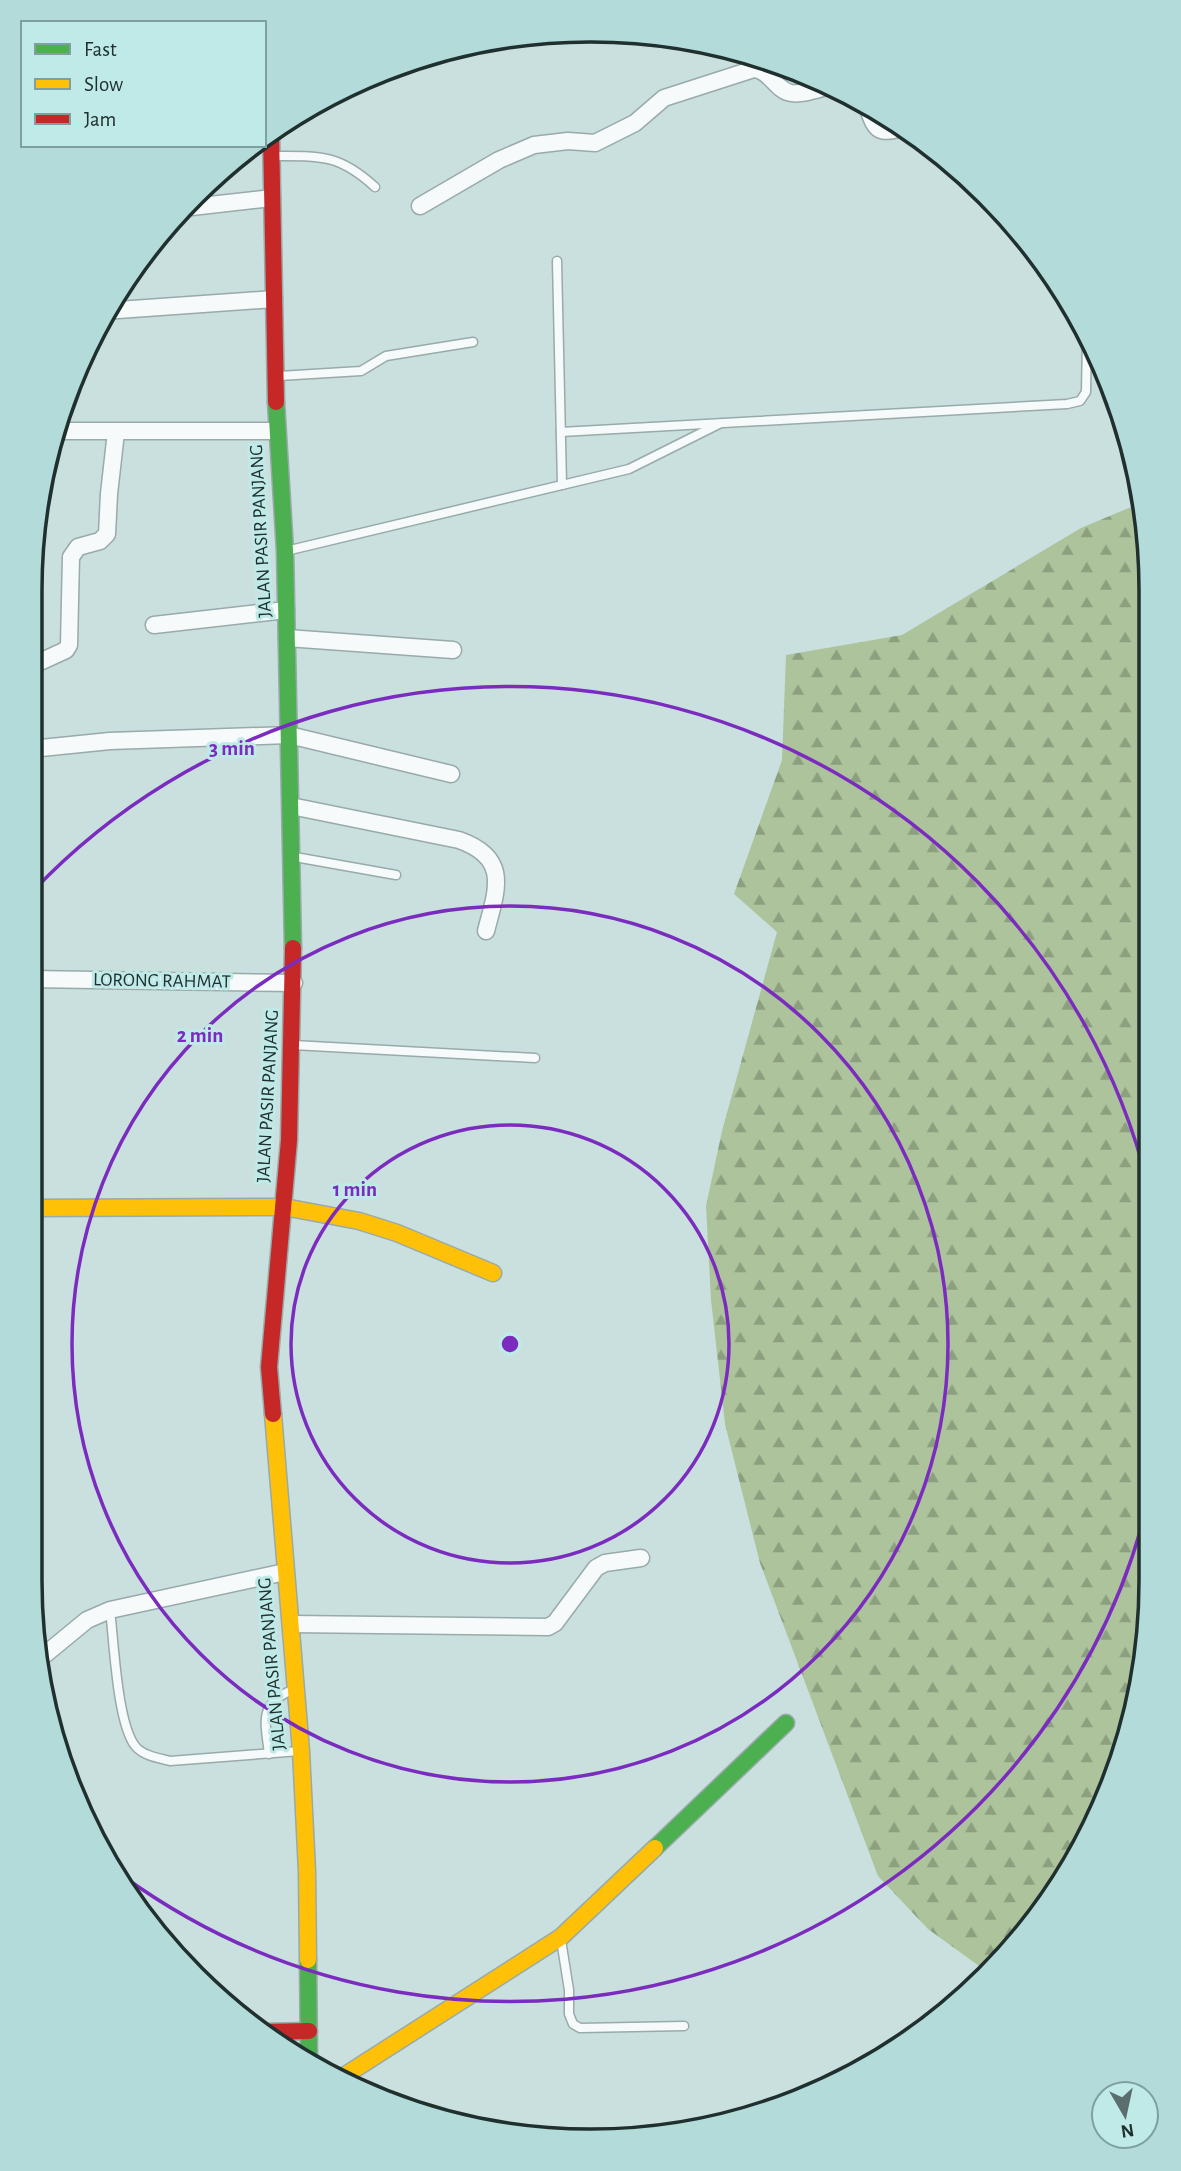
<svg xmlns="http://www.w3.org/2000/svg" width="1181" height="2171" font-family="'Alegreya Sans',sans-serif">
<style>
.forest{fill:url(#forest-firs)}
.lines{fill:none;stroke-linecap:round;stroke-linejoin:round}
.lane-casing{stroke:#98aaa9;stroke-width:11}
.street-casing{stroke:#98aaa9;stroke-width:19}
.fast-casing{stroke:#98aaa9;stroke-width:19}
.slow-casing{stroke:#98aaa9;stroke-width:19}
.jam-casing{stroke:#98aaa9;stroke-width:19}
.lane{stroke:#f7fafa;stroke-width:8}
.street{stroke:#f7fafa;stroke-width:16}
.fast{stroke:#4caf50;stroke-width:16}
.slow{stroke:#ffc107;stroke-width:16}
.jam{stroke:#c62828;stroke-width:16}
.ring{fill:none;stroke:#7b2cbf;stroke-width:3.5}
.labels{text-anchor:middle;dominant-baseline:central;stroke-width:6;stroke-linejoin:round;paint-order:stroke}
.street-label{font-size:19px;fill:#20302f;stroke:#bfeae8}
.rim{fill:none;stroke:#20302f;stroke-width:3.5}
.centre{fill:#7b2cbf;stroke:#bfeae8;stroke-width:3.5}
.ring-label{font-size:21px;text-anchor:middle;font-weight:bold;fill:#7b2cbf;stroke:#bfeae8;stroke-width:6;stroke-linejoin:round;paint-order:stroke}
</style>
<defs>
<pattern id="forest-firs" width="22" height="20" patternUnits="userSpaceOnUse" patternTransform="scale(1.75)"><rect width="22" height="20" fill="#adc39b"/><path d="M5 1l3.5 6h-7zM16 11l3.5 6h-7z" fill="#8c9f7f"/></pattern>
</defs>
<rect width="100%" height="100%" fill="#c9e0df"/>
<path class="forest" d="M1143,502L1146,518L1150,1617L1132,1726L1076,1861L986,1971L928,1929L878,1876L760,1563L725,1424L711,1300L706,1206L722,1131L777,932L734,894L782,760L786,655L902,635L1081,528Z"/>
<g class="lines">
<g class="lane-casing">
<g id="lane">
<path d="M275,156C320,156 339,154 375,187"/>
<path d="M557,261L562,485"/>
<path d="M279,376L361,371L386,356L473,342"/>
<path d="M561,432L1067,404L1080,401L1086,392L1087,339"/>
<path d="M286,551L629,469L719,424"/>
<path d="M295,857L396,875"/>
<path d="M293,1045L535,1058"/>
<path d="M110,1610C114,1641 117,1725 136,1747C144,1756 159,1758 170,1761L300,1751"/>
<path d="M269,1754C265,1720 258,1703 295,1689"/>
<path d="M561,1940L569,1990V2014L573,2024L580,2028L684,2026"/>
</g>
</g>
<g class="street-casing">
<g id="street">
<path d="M866,103C874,125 875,137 901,128"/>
<path d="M420,206L499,160L534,145L568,141L595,143L635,123L664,98L754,69C770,70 775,90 791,93C803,95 818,89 830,86"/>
<path d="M183,208L272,198"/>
<path d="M104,311L274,299"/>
<path d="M55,431H277"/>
<path d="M154,625L286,610"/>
<path d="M287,638L453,650"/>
<path d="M31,666L66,650L69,645L71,557L78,547L100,541L107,534L109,494L116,432"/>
<path d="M31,749L110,741L289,735L451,774"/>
<path d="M291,806L459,840C510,858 497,889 486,931"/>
<path d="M30,979L294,983"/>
<path d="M292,1624L548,1627L555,1623L596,1568L605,1563L641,1558"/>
<path d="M42,1657L87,1620L110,1610L285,1572"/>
</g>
</g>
<g class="fast-casing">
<g id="fast">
<path d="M276,402L285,551L293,948"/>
<path d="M655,1848L786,1723"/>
<path d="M308,1960L309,2060"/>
</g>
</g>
<g class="slow-casing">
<g id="slow">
<path d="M30,1208L284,1207L359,1221L397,1233L493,1273"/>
<path d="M273,1414L301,1751L307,1871L308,1960"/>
<path d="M344,2076L561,1937L655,1848"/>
</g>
</g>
<g class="jam-casing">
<g id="jam">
<path d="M271,132L276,402"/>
<path d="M273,1414L269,1367L289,1140L293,948"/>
<path d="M263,2032L309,2031"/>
</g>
</g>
<use href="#lane" class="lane"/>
<use href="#street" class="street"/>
<use href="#fast" class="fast"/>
<use href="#slow" class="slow"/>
<use href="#jam" class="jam"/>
</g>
<g class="ring">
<circle cx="510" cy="1344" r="219"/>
<circle cx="510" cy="1344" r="438"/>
<path d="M1148 1503A658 658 0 0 1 123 1876M33 891A658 658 0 0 1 1148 1185"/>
</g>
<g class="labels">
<g class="street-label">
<text transform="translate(261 531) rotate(-93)">JALAN PASIR PANJANG</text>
<text transform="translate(162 981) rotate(1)">LORONG RAHMAT</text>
<text transform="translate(268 1096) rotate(-87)">JALAN PASIR PANJANG</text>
<text transform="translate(272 1664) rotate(-95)">JALAN PASIR PANJANG</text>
</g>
</g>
<path d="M0 0H1181V2171H0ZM590 42H591A548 548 0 0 1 1139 590V1581A548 548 0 0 1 591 2129H590A548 548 0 0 1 42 1581V590A548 548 0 0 1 590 42Z" fill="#b2dbd9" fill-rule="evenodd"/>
<path class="rim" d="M590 42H591A548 548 0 0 1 1139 590V1581A548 548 0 0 1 591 2129H590A548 548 0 0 1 42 1581V590A548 548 0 0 1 590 42Z"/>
<circle cx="510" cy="1344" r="10" class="centre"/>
<g class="ring-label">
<text x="232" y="755">3 min</text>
<text x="200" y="1042">2 min</text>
<text x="355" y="1196">1 min</text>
</g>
<rect x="21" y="21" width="245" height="126" fill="#bfeae8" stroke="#7fa09e" stroke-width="2"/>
<rect x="35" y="44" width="35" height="10" fill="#4caf50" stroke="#7fa09e" stroke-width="2"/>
<text x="84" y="56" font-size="21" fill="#20302f">Fast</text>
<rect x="35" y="79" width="35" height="10" fill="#ffc107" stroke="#7fa09e" stroke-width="2"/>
<text x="84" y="91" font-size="21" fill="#20302f">Slow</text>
<rect x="35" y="114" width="35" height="10" fill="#c62828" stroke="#7fa09e" stroke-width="2"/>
<text x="84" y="126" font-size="21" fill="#20302f">Jam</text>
<g transform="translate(1125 2115) rotate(171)"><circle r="33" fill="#bfeae8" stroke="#7fa09e" stroke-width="2"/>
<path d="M0-5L12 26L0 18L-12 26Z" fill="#5b6e6d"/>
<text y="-10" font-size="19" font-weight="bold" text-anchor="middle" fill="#20302f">N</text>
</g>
</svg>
